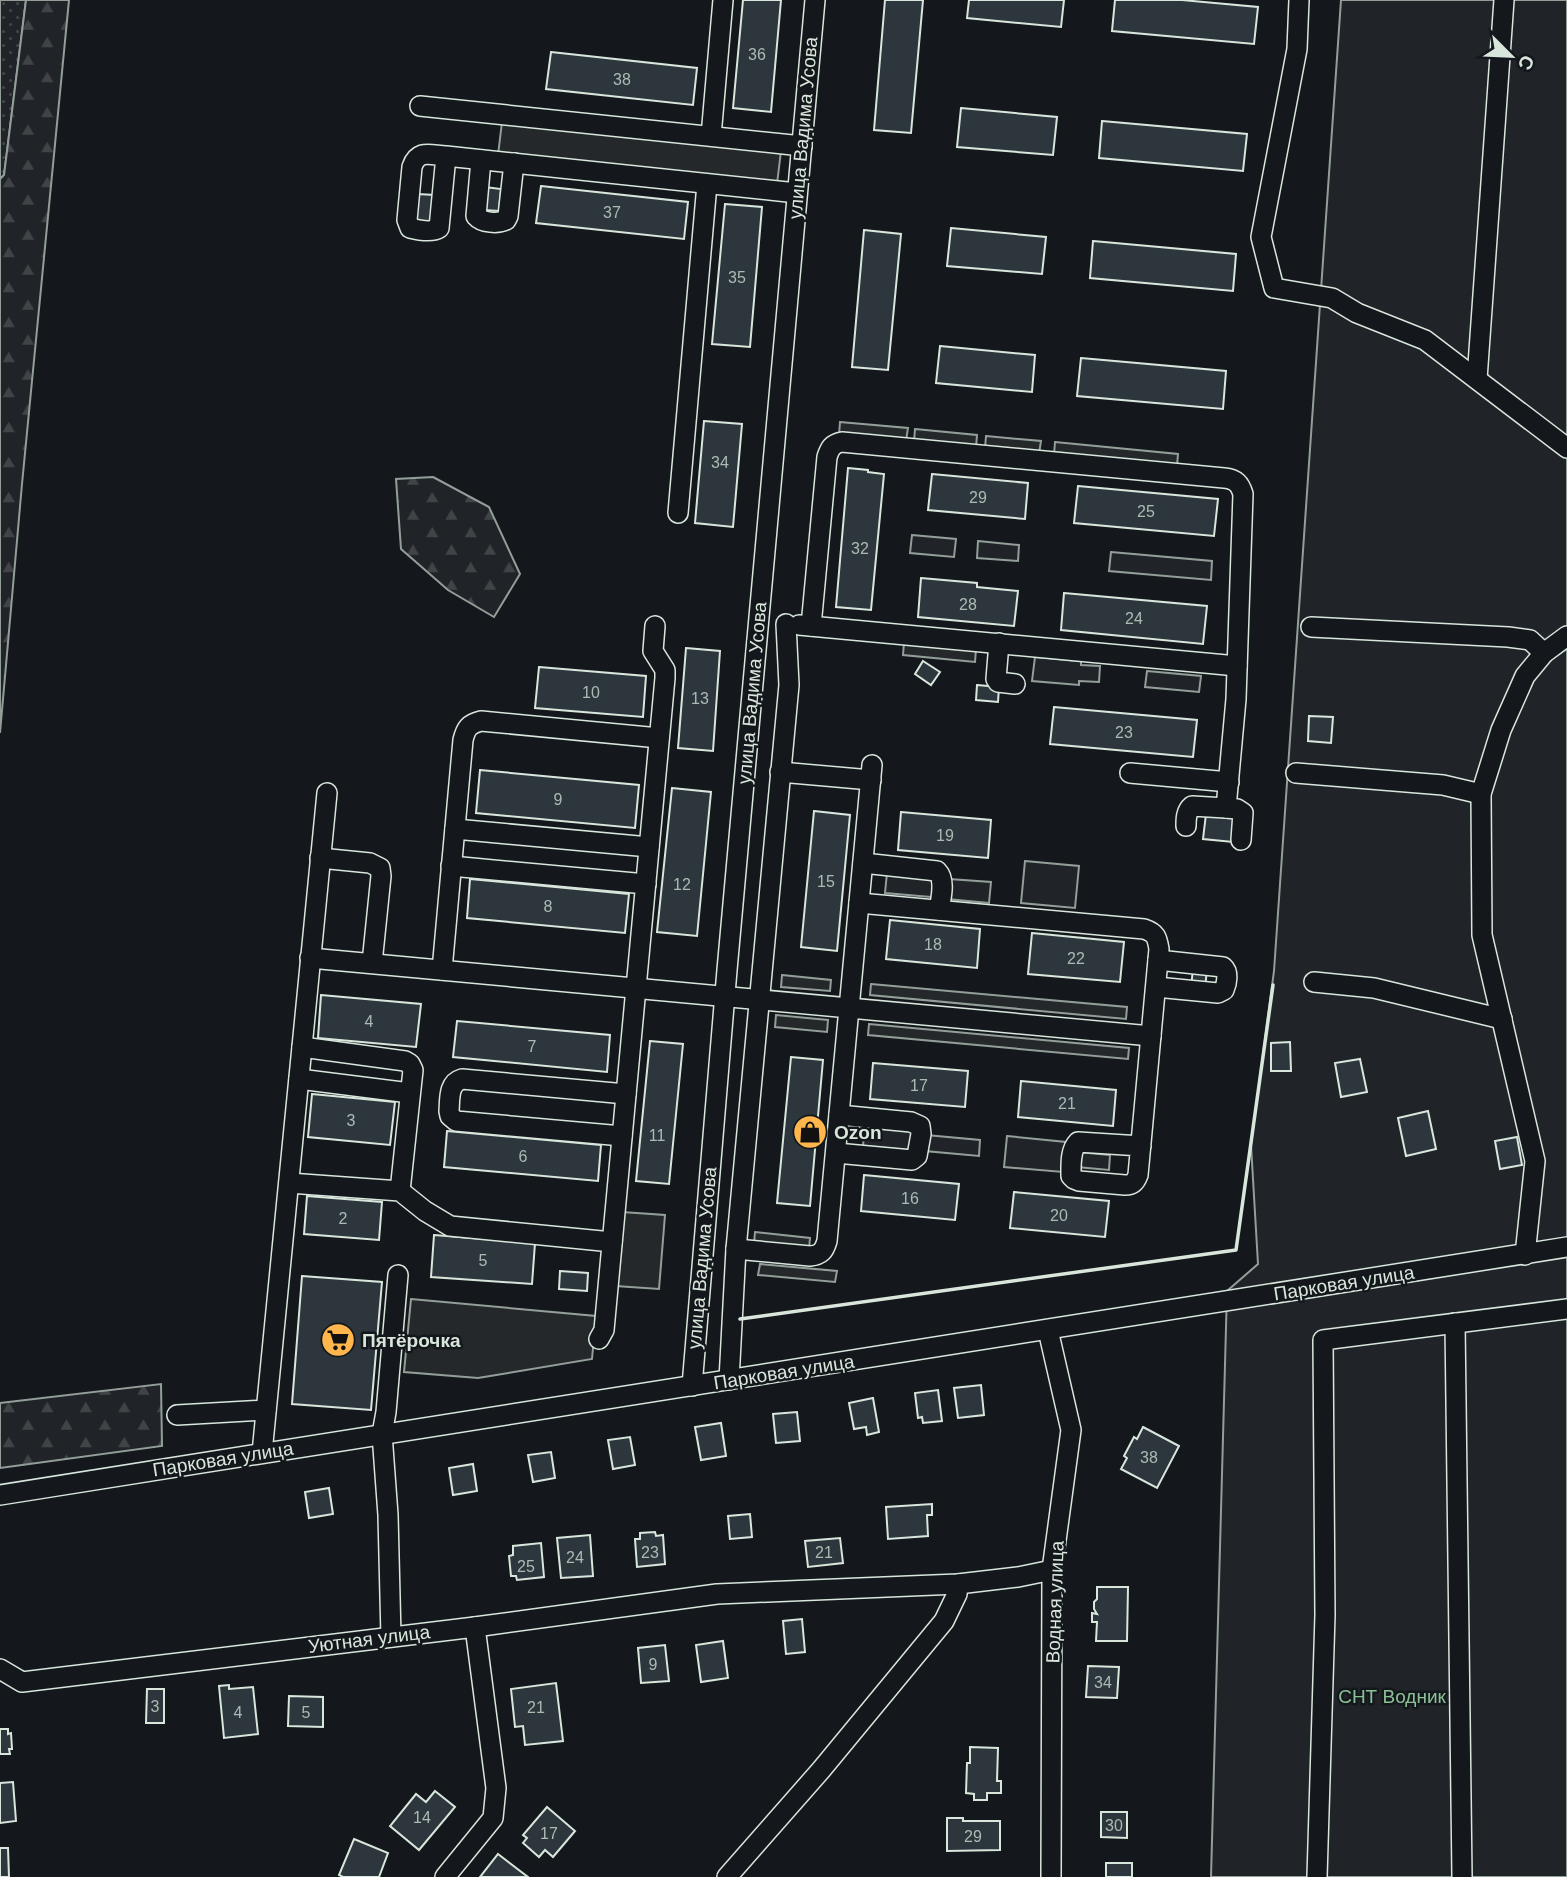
<svg xmlns="http://www.w3.org/2000/svg" width="1567" height="1877" font-family="Helvetica,sans-serif">
<style>
.grass{fill:url(#grass-dots);stroke:#939e99;stroke-width:2}
.forest{fill:url(#forest-firs);stroke:#939e99;stroke-width:2}
.green{fill:#202428;stroke:#939e99;stroke-width:2}
.parking{fill:#24282b;stroke:#939e99;stroke-width:2}
.building{fill:#2c363c;stroke:#d8e6dc;stroke-width:2}
.lines{fill:none;stroke-linecap:round;stroke-linejoin:round}
.minor-casing{stroke:#d8e6dc;stroke-width:22}
.minor{stroke:#14181c;stroke-width:19}
.wall{stroke:#d8e6dc;stroke-width:3.5}
.labels{text-anchor:middle;dominant-baseline:central;stroke-width:5;stroke-linejoin:round;paint-order:stroke}
.number-label{font-size:16px;fill:#adbab4}
.street-label{font-size:19px;fill:#d8e6dc;stroke:#14181c}
.poi-label{font-size:19px;font-weight:bold;fill:#d8e6dc;stroke:#14181c;text-anchor:start}
.park-label{font-size:19px;fill:#8ac095;stroke:#14181c}
</style>
<defs>
<pattern id="grass-dots" width="8" height="8" patternUnits="userSpaceOnUse" patternTransform="scale(1.75)"><rect width="8" height="8" fill="#202428"/><path d="M2 2h.1M6 6h.1" fill="none" stroke="#404447" stroke-width="1.8" stroke-linecap="round"/></pattern>
<pattern id="forest-firs" width="22" height="20" patternUnits="userSpaceOnUse" patternTransform="scale(1.75)"><rect width="22" height="20" fill="#202428"/><path d="M5 1l3.5 6h-7zM16 11l3.5 6h-7z" fill="#404447"/></pattern>
</defs>
<rect width="100%" height="100%" fill="#14181c"/>
<path class="grass" d="M0,0H26L4,175L0,179Z"/>
<g class="forest">
<path d="M26,0H69L22,484L0,733V179L4,175Z"/>
<path d="M433,477L489,507L520,574L494,617L448,590L401,549L396,479Z"/>
<path d="M161,1384L162,1446L0,1468V1403Z"/>
</g>
<g class="green">
<path d="M1341,0H1567V1877H1211L1227,1291L1258,1264L1251,1145L1274,971Z"/>
<path d="M912,535L956,539L954,557L910,553Z"/>
<path d="M978,541L1019,545L1018,561L977,558Z"/>
<path d="M1111,552L1212,561L1211,580L1109,571Z"/>
<path d="M1035,657L1081,661V665L1100,666L1099,682L1079,681V685L1032,681Z"/>
<path d="M1147,671L1201,676L1199,692L1145,687Z"/>
<path d="M1025,861L1079,866L1075,908L1021,903Z"/>
<path d="M887,873L933,877L935,893L931,897L885,893Z"/>
<path d="M949,879L991,882L989,903L947,899Z"/>
<path d="M865,1126L911,1130L914,1135L909,1150L863,1146Z"/>
<path d="M926,1135L980,1140L979,1156L925,1151Z"/>
<path d="M1007,1136L1066,1142L1063,1172L1004,1167Z"/>
<path d="M1078,1152L1110,1155L1109,1170L1077,1167Z"/>
</g>
<g class="parking">
<path d="M502,122L781,151L777,184L498,155Z"/>
<path d="M840,422L908,428L906,441L839,435Z"/>
<path d="M915,429L977,435L976,448L914,442Z"/>
<path d="M986,436L1041,441L1039,454L985,448Z"/>
<path d="M1055,442L1178,454L1177,466L1054,455Z"/>
<path d="M904,642L976,649L975,662L903,655Z"/>
<path d="M782,975L831,980L830,991L781,987Z"/>
<path d="M871,984L1127,1007L1126,1019L870,995Z"/>
<path d="M776,1015L828,1020L827,1032L775,1027Z"/>
<path d="M869,1024L1129,1048L1128,1059L868,1035Z"/>
<path d="M622,1212L665,1215L659,1289L616,1286Z"/>
<path d="M755,1232L810,1238L809,1249L754,1244Z"/>
<path d="M760,1264L837,1271L835,1282L758,1275Z"/>
<path d="M411,1299L596,1316L592,1359L478,1378L404,1372Z"/>
</g>
<g class="building">
<path d="M743,0H781L771,112L733,108Z"/>
<path d="M885,0H923L911,133L874,130Z"/>
<path d="M969,0H1064L1061,27L967,18Z"/>
<path d="M1115,0H1182L1258,7L1254,44L1112,31Z"/>
<path d="M551,52L697,68L693,105L546,89Z"/>
<path d="M961,108L1057,117L1053,155L957,147Z"/>
<path d="M1102,121L1247,134L1243,171L1099,158Z"/>
<path d="M541,186L688,202L684,239L536,223Z"/>
<path d="M485,187L501,189L499,211L484,210Z"/>
<path d="M417,194L435,195L433,223L415,222Z"/>
<path d="M725,204L762,207L750,347L712,344Z"/>
<path d="M951,228L1046,237L1042,274L947,266Z"/>
<path d="M864,230L901,234L888,370L852,367Z"/>
<path d="M1093,241L1236,254L1233,291L1090,278Z"/>
<path d="M940,346L1035,355L1032,392L936,383Z"/>
<path d="M1081,358L1226,371L1223,409L1077,396Z"/>
<path d="M704,421L742,424L733,527L695,523Z"/>
<path d="M848,468L868,470V472L884,474L871,610L836,607Z"/>
<path d="M932,474L1028,483L1025,519L928,510Z"/>
<path d="M1078,486L1218,499L1214,536L1074,523Z"/>
<path d="M921,578L977,583V587L1018,591L1014,626L918,617Z"/>
<path d="M1064,593L1207,606L1203,644L1061,630Z"/>
<path d="M686,648L720,651L713,751L678,748Z"/>
<path d="M923,661L940,672L931,685L915,674Z"/>
<path d="M539,667L646,676L643,717L535,708Z"/>
<path d="M977,685L999,687L998,702L976,700Z"/>
<path d="M1054,707L1197,720L1193,757L1050,744Z"/>
<path d="M1309,716L1333,717L1331,743L1308,741Z"/>
<path d="M480,770L639,785L635,828L476,813Z"/>
<path d="M672,788L711,792L697,936L657,932Z"/>
<path d="M814,811L850,815L837,951L801,947Z"/>
<path d="M901,812L991,820L988,858L898,850Z"/>
<path d="M1206,814L1236,817L1233,842L1203,839Z"/>
<path d="M470,879L629,894L625,933L467,918Z"/>
<path d="M890,920L980,929L977,968L886,959Z"/>
<path d="M1032,933L1124,942L1120,982L1028,974Z"/>
<path d="M1193,969L1207,970L1205,988L1191,987Z"/>
<path d="M321,995L421,1004L416,1047L318,1038Z"/>
<path d="M457,1021L610,1035L607,1072L453,1057Z"/>
<path d="M650,1041L683,1044L669,1184L636,1181Z"/>
<path d="M1290,1042L1291,1071H1271V1043Z"/>
<path d="M791,1057L823,1060L810,1206L777,1203Z"/>
<path d="M1360,1059L1367,1092L1341,1097L1335,1063Z"/>
<path d="M873,1063L968,1071L965,1107L870,1099Z"/>
<path d="M1021,1081L1116,1090L1113,1126L1018,1117Z"/>
<path d="M312,1094L395,1102L390,1145L308,1137Z"/>
<path d="M1428,1111L1436,1149L1406,1156L1398,1118Z"/>
<path d="M447,1131L601,1145L598,1181L444,1167Z"/>
<path d="M1517,1137L1522,1165L1500,1169L1495,1141Z"/>
<path d="M864,1175L959,1184L955,1220L861,1211Z"/>
<path d="M1014,1192L1109,1201L1105,1237L1010,1228Z"/>
<path d="M307,1196L382,1202L379,1240L304,1234Z"/>
<path d="M434,1235L535,1243L532,1284L431,1277Z"/>
<path d="M560,1271L588,1273L587,1291L559,1289Z"/>
<path d="M302,1276L382,1282L371,1410L292,1404Z"/>
<path d="M981,1385L984,1415L958,1418L954,1388Z"/>
<path d="M938,1390L942,1421L923,1423L922,1417L918,1418L915,1393Z"/>
<path d="M873,1398L879,1432L867,1435L866,1427L854,1429L849,1403Z"/>
<path d="M797,1412L800,1441L776,1443L773,1414Z"/>
<path d="M721,1423L726,1456L701,1460L695,1427Z"/>
<path d="M1143,1427L1179,1446L1157,1488L1121,1469L1127,1458L1124,1456L1134,1437L1137,1439Z"/>
<path d="M630,1437L635,1465L613,1469L608,1440Z"/>
<path d="M551,1452L555,1478L533,1482L528,1455Z"/>
<path d="M473,1464L477,1491L453,1495L449,1468Z"/>
<path d="M329,1488L333,1514L309,1518L305,1492Z"/>
<path d="M932,1504V1515H927L928,1536L888,1539L886,1507Z"/>
<path d="M750,1514L752,1537L730,1539L728,1516Z"/>
<path d="M655,1532L656,1536L663,1535L665,1564L637,1567L635,1539H640V1533Z"/>
<path d="M590,1535L593,1576L561,1578L557,1538Z"/>
<path d="M840,1538L843,1563L808,1567L805,1541Z"/>
<path d="M541,1543L544,1577L517,1580L516,1576H511L509,1556L513,1555V1546Z"/>
<path d="M1097,1587H1128L1127,1641H1096L1097,1622H1092V1613L1097,1614L1094,1609V1602L1097,1599Z"/>
<path d="M802,1619L805,1652L786,1654L783,1621Z"/>
<path d="M723,1641L728,1678L701,1682L696,1645Z"/>
<path d="M665,1645L669,1681L641,1683L638,1648Z"/>
<path d="M1088,1666L1119,1667L1117,1698L1086,1697Z"/>
<path d="M556,1683L563,1741L525,1745L523,1726L515,1727L511,1689Z"/>
<path d="M229,1685V1689L253,1687L258,1734L224,1738L219,1686Z"/>
<path d="M147,1689H164V1723H146Z"/>
<path d="M289,1696L323,1697V1727L288,1726Z"/>
<path d="M0,1729H8V1734L11,1733L12,1749H9L10,1754H0Z"/>
<path d="M970,1747L998,1748L997,1781H1001V1793H987V1800H974V1794L966,1793L967,1763H970Z"/>
<path d="M13,1782L16,1821L0,1823V1783Z"/>
<path d="M435,1791L455,1807L419,1850L390,1826L416,1794L426,1802Z"/>
<path d="M547,1807L575,1831L553,1857L545,1850L539,1857L523,1843L527,1838L523,1835Z"/>
<path d="M1101,1812H1127V1838L1101,1837Z"/>
<path d="M947,1818H963V1821H1000V1850L947,1851Z"/>
<path d="M354,1839L388,1853L379,1877H343L339,1875Z"/>
<path d="M0,1848H8L9,1877H0Z"/>
<path d="M498,1854L528,1877H480Z"/>
<rect x="1106" y="1863" width="26" height="14"/>
</g>
<g class="lines">
<g class="minor-casing">
<g id="minor">
<path d="M1299,0L1297,49L1261,237L1274,288L1332,298L1357,313L1425,340L1567,448"/>
<path d="M420,106L802,146"/>
<path d="M711,136L723,0"/>
<path d="M446,156L439,228C432,233 418,230 410,228L407,220L412,167C418,149 430,155 446,156L797,193"/>
<path d="M481,160L476,216C482,223 498,224 506,220L508,216L514,163"/>
<path d="M1477,379L1504,0"/>
<path d="M678,513L707,184"/>
<path d="M799,625L1237,666"/>
<path d="M811,626L827,457C830,448 832,444 842,442L1224,478C1236,479 1240,484 1243,494L1236,699L1226,808L1192,806C1186,811 1186,819 1186,826"/>
<path d="M1311,627L1508,637L1530,640L1544,653"/>
<path d="M999,643L996,679L998,682L1015,684"/>
<path d="M780,772L871,780"/>
<path d="M1130,773L1229,782"/>
<path d="M1296,773L1443,785L1481,794"/>
<path d="M1226,808L1237,809L1243,813L1241,840"/>
<path d="M455,829L649,847"/>
<path d="M320,858L370,863L380,868L381,876L372,963"/>
<path d="M863,863L937,871C946,880 941,898 939,910"/>
<path d="M451,866L646,884"/>
<path d="M859,903L1144,929C1156,933 1157,937 1159,949L1138,1175C1135,1183 1132,1185 1125,1185L1079,1181L1074,1179L1071,1176C1071,1165 1070,1150 1078,1142L1141,1146"/>
<path d="M310,958L1151,1036"/>
<path d="M442,970L463,740C466,728 469,724 481,721L659,738"/>
<path d="M1314,982L1374,988L1502,1019"/>
<path d="M1156,987L1218,993L1224,990C1227,983 1229,972 1223,967L1158,960"/>
<path d="M302,1047L405,1061L410,1064L413,1070L400,1191"/>
<path d="M299,1079L410,1093"/>
<path d="M622,1136L456,1121L450,1116L449,1111C450,1099 448,1083 462,1079L626,1094"/>
<path d="M836,1153L912,1160L917,1156L921,1134L920,1126L911,1122L839,1115"/>
<path d="M289,1183L400,1191L425,1211L450,1226L612,1242"/>
<path d="M736,1249L810,1256C821,1255 824,1251 827,1241L872,765"/>
<path d="M1525,1255L1535,1161L1482,935L1481,794L1501,730L1525,676L1544,653L1567,636"/>
<path d="M1455,1323L1462,1877"/>
<path d="M1048,1330L1071,1430L1052,1570L1051,1877"/>
<path d="M599,1339L604,1330L665,678V670L653,651L655,626"/>
<path d="M729,1380L736,1249L789,685L786,624"/>
<path d="M692,1386L727,970L815,0"/>
<path d="M177,1415L266,1410"/>
<path d="M262,1453L327,793"/>
<path d="M0,1495L1567,1247"/>
<path d="M475,1627L717,1594L958,1584L1018,1577L1052,1570"/>
<path d="M391,1637L388,1515L382,1434L386,1412L398,1275"/>
<path d="M0,1669L22,1682L475,1627L496,1788L493,1818L445,1877"/>
<path d="M727,1877L821,1770L944,1621L957,1594L958,1584"/>
<path d="M1317,1877L1325,1615L1323,1340L1567,1309"/>
</g>
</g>
<use href="#minor" class="minor"/>
<path class="wall" d="M740,1319L1236,1250L1273,985"/>
</g>
<defs>
<g id="shop-disc" transform="scale(1.75)"><circle r="9.5" fill="#ffb74d" stroke="#14181c"/><path d="M-5-2.5h2.3a2.7 3.5 0 0 1 5.4 0H5L5.5 6h-11ZM-1.5-2.5h3a1.5 2.3 0 0 0-3 0Z" fill="#111"/></g>
<g id="supermarket-disc" transform="scale(1.75)"><circle r="9.5" fill="#ffb74d" stroke="#14181c"/><path d="M-6-5.5h2.5l.6 2H6L4.5 2H-2.5L-4.4-4H-6ZM-1.5 3.2a1.3 1.3 0 1 0 .1 0ZM3 3.2a1.3 1.3 0 1 0 .1 0Z" fill="#111"/></g>
</defs>
<g fill-rule="evenodd">
<use href="#shop-disc" x="810" y="1132"/>
<use href="#supermarket-disc" x="338" y="1340"/>
</g>
<g class="labels">
<g class="number-label">
<text x="757" y="54">36</text>
<text x="622" y="79">38</text>
<text x="612" y="212">37</text>
<text x="737" y="277">35</text>
<text x="720" y="462">34</text>
<text x="978" y="497">29</text>
<text x="1146" y="511">25</text>
<text x="860" y="548">32</text>
<text x="968" y="604">28</text>
<text x="1134" y="618">24</text>
<text x="591" y="692">10</text>
<text x="700" y="698">13</text>
<text x="1124" y="732">23</text>
<text x="558" y="799">9</text>
<text x="945" y="835">19</text>
<text x="826" y="881">15</text>
<text x="682" y="884">12</text>
<text x="548" y="906">8</text>
<text x="933" y="944">18</text>
<text x="1076" y="958">22</text>
<text x="369" y="1021">4</text>
<text x="532" y="1046">7</text>
<text x="919" y="1085">17</text>
<text x="1067" y="1103">21</text>
<text x="351" y="1120">3</text>
<text x="657" y="1135">11</text>
<text x="523" y="1156">6</text>
<text x="910" y="1198">16</text>
<text x="1059" y="1215">20</text>
<text x="343" y="1218">2</text>
<text x="483" y="1260">5</text>
<text x="1149" y="1457">38</text>
<text x="650" y="1552">23</text>
<text x="824" y="1552">21</text>
<text x="575" y="1557">24</text>
<text x="526" y="1566">25</text>
<text x="653" y="1664">9</text>
<text x="1103" y="1682">34</text>
<text x="155" y="1706">3</text>
<text x="536" y="1707">21</text>
<text x="238" y="1712">4</text>
<text x="306" y="1712">5</text>
<text x="422" y="1817">14</text>
<text x="1114" y="1825">30</text>
<text x="549" y="1833">17</text>
<text x="973" y="1836">29</text>
</g>
<g class="street-label">
<text transform="translate(803 128) rotate(-85)">улица Вадима Усова</text>
<text transform="translate(752 693) rotate(-85)">улица Вадима Усова</text>
<text transform="translate(702 1258) rotate(-85)">улица Вадима Усова</text>
<text transform="translate(1344 1283) rotate(-9)">Парковая улица</text>
<text transform="translate(784 1372) rotate(-9)">Парковая улица</text>
<text transform="translate(223 1459) rotate(-9)">Парковая улица</text>
<text transform="translate(1055 1602) rotate(-88)">Водная улица</text>
<text transform="translate(369 1639) rotate(-7)">Уютная улица</text>
</g>
<g class="poi-label">
<text x="834" y="1132">Ozon</text>
<text x="362" y="1340">Пятёрочка</text>
</g>
<g class="park-label">
<text x="1392" y="1696">СНТ Водник</text>
</g>
</g>
<g transform="translate(1511 56) rotate(114)" stroke="#14181c" stroke-width="5" paint-order="stroke">
<path d="M0-5L12 26L0 18L-12 26Z" fill="#d8e6dc"/>
<text y="-10" font-size="19" font-weight="bold" text-anchor="middle" fill="#d8e6dc">С</text>
</g>
</svg>
